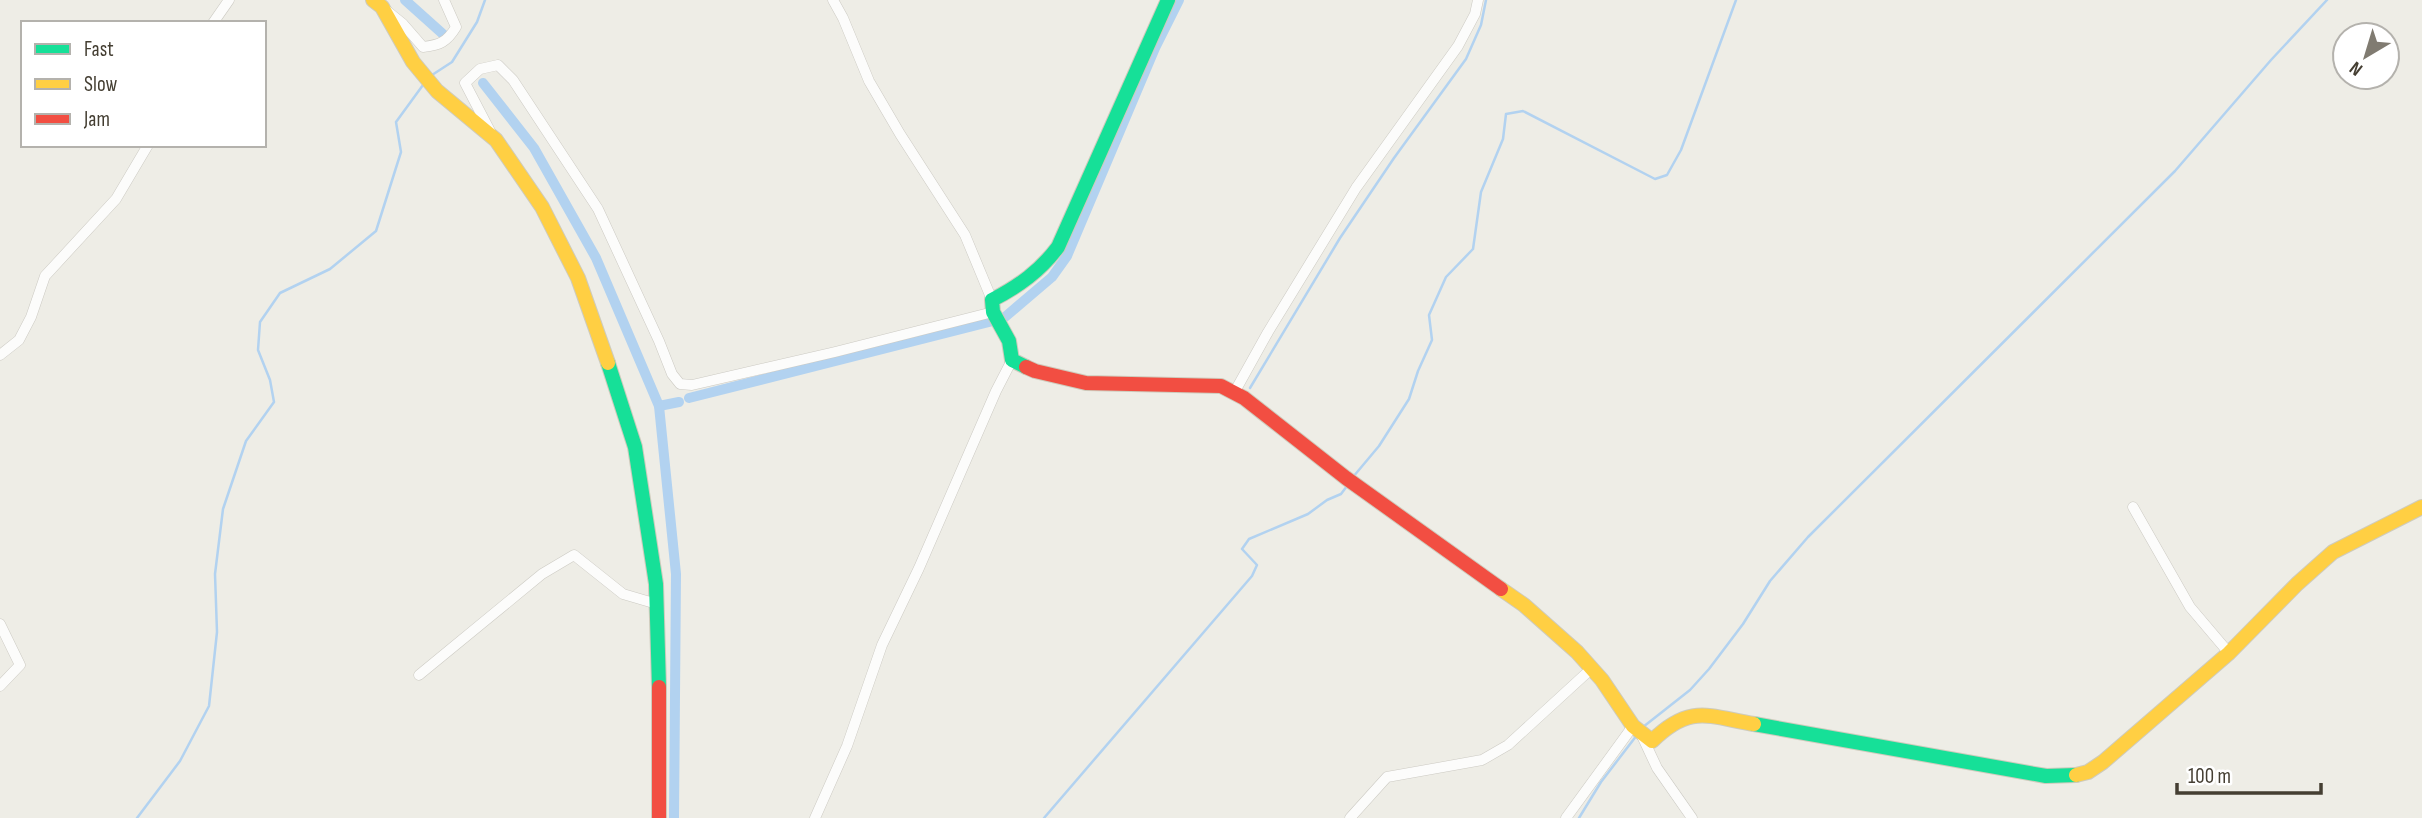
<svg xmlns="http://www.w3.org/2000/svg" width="2422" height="818" font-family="'Sofia Sans Condensed',sans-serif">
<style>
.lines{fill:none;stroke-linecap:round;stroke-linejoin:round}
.stream{stroke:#b2d2f0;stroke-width:2.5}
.canal{stroke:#b2d2f0;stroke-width:10}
.street-casing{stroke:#cccac3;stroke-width:11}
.fast-casing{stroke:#cecbbc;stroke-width:16}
.slow-casing{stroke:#cecbbc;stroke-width:16}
.jam-casing{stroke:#cecbbc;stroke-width:16}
.street{stroke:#fcfcfb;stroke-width:10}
.fast{stroke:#16e098;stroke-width:14}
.slow{stroke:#ffcf43;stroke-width:14}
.jam{stroke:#f24e42;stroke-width:14}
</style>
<rect width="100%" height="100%" fill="#eeede6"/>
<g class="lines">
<g class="stream">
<path d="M432,75L452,62L477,22L485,0"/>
<path d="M1250,388L1340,238L1394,158L1466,59L1481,25L1486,0"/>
<path d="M1353,477L1379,446L1409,399L1418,371L1432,340L1429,315L1446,277L1473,249L1481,192L1503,139L1506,114L1523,111L1655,179L1667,175L1681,150L1736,0"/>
<path d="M1643,727L1690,690L1709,669L1743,624L1770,581L1808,537L2175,171L2271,60L2327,0"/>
<path d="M137,818L180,761L209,706L217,632L215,574L223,509L246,441L274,402L270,380L258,350L260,322L280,293L330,269L376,231L401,152L396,122L423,85"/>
<path d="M1044,818L1252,576L1257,565L1242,549L1249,539L1308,514L1327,500L1341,494L1347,486"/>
<path d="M1579,818L1601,782L1637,735"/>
</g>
<g class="canal">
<path d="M405,0L444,35"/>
<path d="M483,83L534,148L596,258L659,406L676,574L674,818"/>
<path d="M1005,317L1052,277L1067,256L1155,48L1179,0"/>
<path d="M689,398L993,321"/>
<path d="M659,406L679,402"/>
</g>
<g class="street-casing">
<g id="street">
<path d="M833,0L843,18L869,81L900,134L965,235L992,300"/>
<path d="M387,11L403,24L423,47C440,45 447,42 456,27L444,0"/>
<path d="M213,23L229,0"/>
<path d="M490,131L465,83L480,69L498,65L513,80L598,209L659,341L672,374L680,384L692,385L835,352L993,312"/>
<path d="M0,355L19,340L31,317L45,276L116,199L148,145"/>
<path d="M1234,393L1268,332L1356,188L1458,46L1475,14L1478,0"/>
<path d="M2133,507L2190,607L2229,653"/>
<path d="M0,624L20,665L0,686"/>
<path d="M419,675L542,574L574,555L623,594L657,604"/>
<path d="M1642,736L1657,768L1692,818"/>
<path d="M815,818L847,746L882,645L919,568L996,391L1012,360"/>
<path d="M1350,818L1387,777L1482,760L1508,745L1591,669"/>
<path d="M1566,818L1633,726"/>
</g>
</g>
<g class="fast-casing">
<g id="fast">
<path d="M608,363L635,447L656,584L659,687"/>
<path d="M1026,367L1012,360L1009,341L993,312L992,300C1019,286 1040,271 1058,247L1168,0"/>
<path d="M1754,724L2046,776L2076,775"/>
</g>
</g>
<g class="slow-casing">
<g id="slow">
<path d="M373,0L382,7L413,62L437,91L496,140L542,207L578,278L608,363"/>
<path d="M1501,589L1524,605L1577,652L1602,680L1633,726L1652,741C1690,704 1707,716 1754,724"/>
<path d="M2076,775L2088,772L2103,762L2229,653L2297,584L2333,552L2422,507"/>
</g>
</g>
<g class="jam-casing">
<g id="jam">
<path d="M1026,367L1035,371L1086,383L1221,386L1244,398L1346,478L1501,589"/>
<path d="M659,818V687"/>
</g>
</g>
<use href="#street" class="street"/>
<use href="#fast" class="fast"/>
<use href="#slow" class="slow"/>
<use href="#jam" class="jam"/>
</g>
<rect x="21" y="21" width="245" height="126" fill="#ffffff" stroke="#b4b2ad" stroke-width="2"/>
<rect x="35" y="44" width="35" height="10" fill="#16e098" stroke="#b4b2ad" stroke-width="2"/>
<text x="84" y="56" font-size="21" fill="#443e32">Fast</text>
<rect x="35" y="79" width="35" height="10" fill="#ffcf43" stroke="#b4b2ad" stroke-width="2"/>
<text x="84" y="91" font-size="21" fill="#443e32">Slow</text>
<rect x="35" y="114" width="35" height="10" fill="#f24e42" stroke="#b4b2ad" stroke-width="2"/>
<text x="84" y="126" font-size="21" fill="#443e32">Jam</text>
<g transform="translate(2366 56) rotate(218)"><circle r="33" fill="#ffffff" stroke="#b4b2ad" stroke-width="2"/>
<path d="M0-5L12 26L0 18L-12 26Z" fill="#807b71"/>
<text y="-10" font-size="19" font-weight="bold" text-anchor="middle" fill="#443e32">N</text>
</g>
<path d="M2177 783v10h144v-10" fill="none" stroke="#443e32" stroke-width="3.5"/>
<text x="2188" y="783" font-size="21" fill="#443e32" stroke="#ffffff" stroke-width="5" paint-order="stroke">100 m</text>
</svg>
